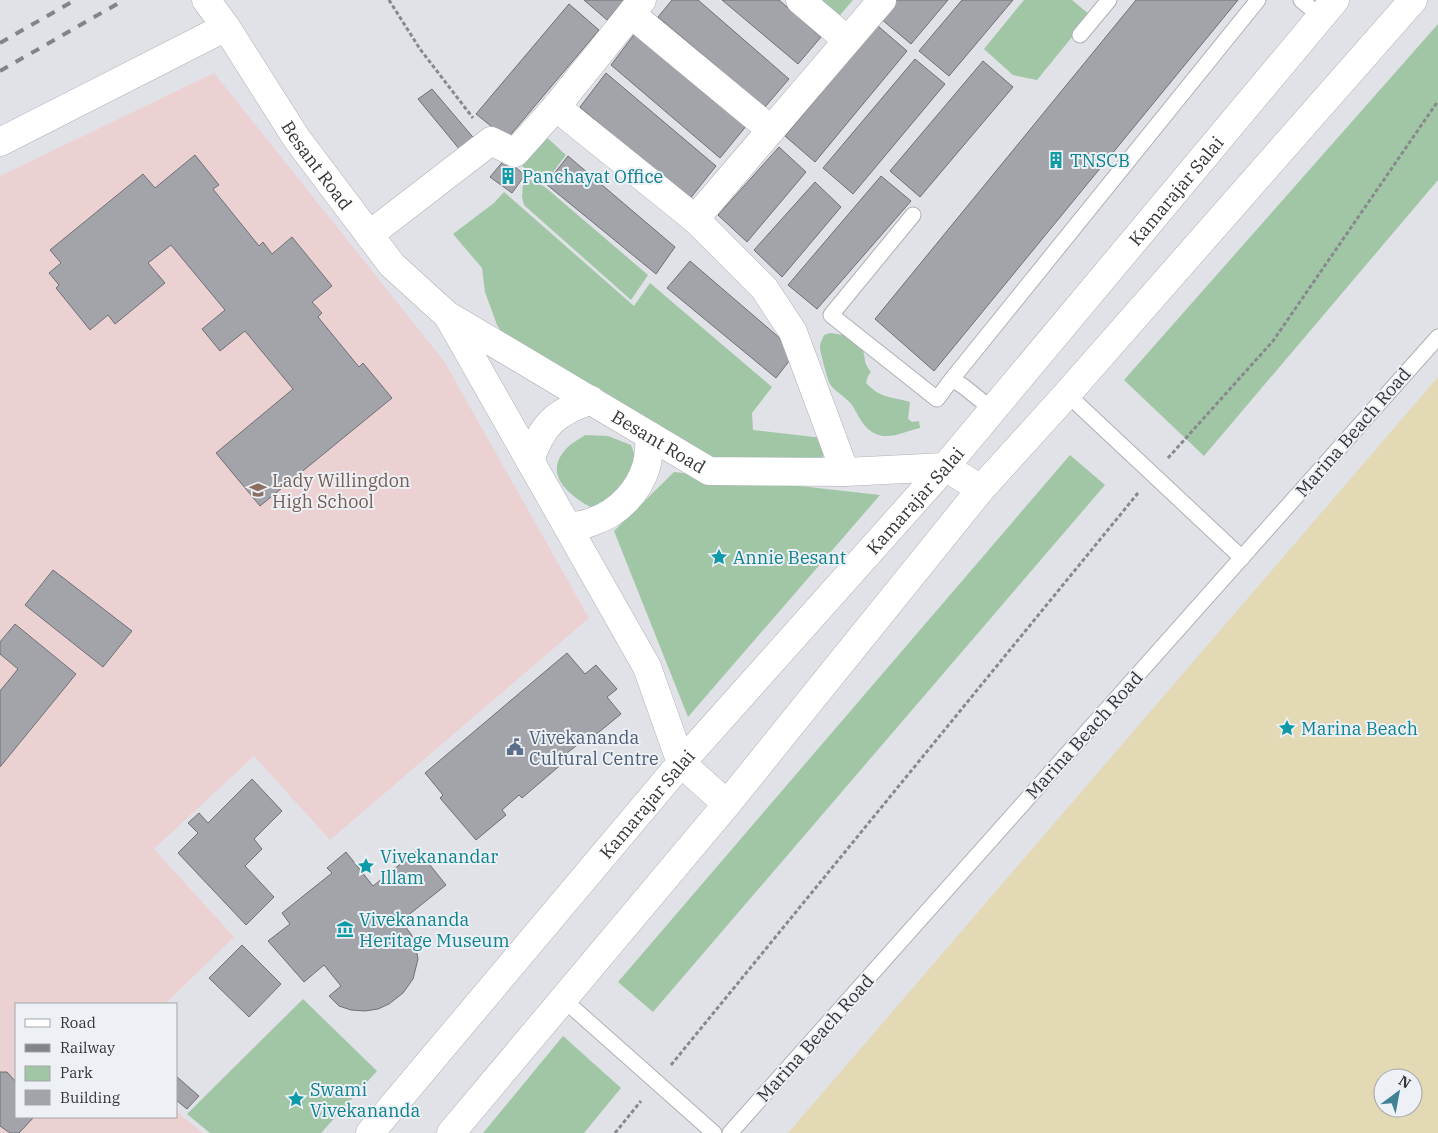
<svg xmlns="http://www.w3.org/2000/svg" width="1438" height="1133" font-family="'IBM Plex Serif',serif">
<style>
.education{fill:#ecd1d3}
.green{fill:#a0c6a5}
.sand{fill:#e3d9b4;fill-rule:evenodd}
.building{fill:#a2a4a9;stroke:#6e7074}
.lines{fill:none;stroke-linecap:round;stroke-linejoin:round}
.service-casing{stroke:#adb0b5;stroke-width:17}
.minor-casing{stroke:#adb0b5;stroke-width:29}
.secondary-casing{stroke:#adb0b5;stroke-width:29}
.primary-casing{stroke:#adb0b5;stroke-width:29}
.path{stroke:#88898d;stroke-width:3;stroke-dasharray:4 2.5;stroke-linecap:butt}
.service{stroke:#fff;stroke-width:15}
.minor{stroke:#fff;stroke-width:28}
.secondary{stroke:#fff;stroke-width:28}
.primary{stroke:#fff;stroke-width:28}
.rail{stroke:#828488;stroke-width:4;stroke-dasharray:9 9;stroke-linecap:butt}
.labels{text-anchor:middle;dominant-baseline:central;stroke-width:4;stroke-linejoin:round;paint-order:stroke}
.culture-label{font-size:18px;fill:#0d838f;stroke:#edf0f5;text-anchor:start}
.street-label{font-size:18px;fill:#343537;stroke:#edf0f5}
.education-label{font-size:18px;fill:#785e54;stroke:#edf0f5;text-anchor:start}
.service-label{font-size:18px;fill:#4e5e75;stroke:#edf0f5;text-anchor:start}
</style>
<rect width="100%" height="100%" fill="#e0e2e8"/>
<path class="education" d="M214,73L444,361L589,618L330,840L254,756L154,849L234,937L165,1004H16V1117H176V1111L203,1133H0V176Z"/>
<g class="green">
<path d="M811,0H853L835,21Z"/>
<path d="M1024,0H1072L1090,15L1037,80L1013,75L984,49Z"/>
<path d="M1438,24V180L1204,456L1124,380Z"/>
<path d="M540,131L566,155L544,184L516,161Z"/>
<path d="M531,180L545,187L648,275L631,300L524,205L522,197L523,183Z"/>
<path d="M504,192L634,306L650,283L772,387L752,413L753,430L823,438V457L758,466L709,467L507,340L497,325L485,292L482,268L453,234L494,203Z"/>
<path d="M830,333C843,335 858,335 863,350C866,360 863,362 871,372L868,376L866,383C882,399 889,396 910,402L908,419L912,422L919,421L920,428C904,431 889,442 872,432C862,426 858,414 852,405C846,397 833,390 830,384C828,381 819,349 820,346C820,343 823,338 824,335Z"/>
<path d="M585,435L608,436L631,445L643,479L596,510C571,497 539,474 569,446C573,442 580,439 585,435Z"/>
<path d="M1070,455L1105,485L653,1012L618,982Z"/>
<path d="M674,472L880,495L688,717L614,531Z"/>
<path d="M303,999L377,1071L321,1133H210L187,1114Z"/>
<path d="M563,1036L621,1088L584,1133H483Z"/>
</g>
<path class="sand" d="M1438,377V1133H788ZM1383,1078H1413V1108H1383Z"/>
<g class="building">
<path d="M584,0H624L607,20Z"/>
<path d="M672,0H698L789,79L765,107L658,17Z"/>
<path d="M722,0H779L821,37L798,64Z"/>
<path d="M896,0H948L911,44L880,18Z"/>
<path d="M962,0H1013L949,76L919,51Z"/>
<path d="M1136,0H1238L934,371L875,319Z"/>
<path d="M569,4L599,30L507,139L476,114Z"/>
<path d="M878,26L907,51L815,162L785,136Z"/>
<path d="M636,32L747,125L720,158L611,65Z"/>
<path d="M915,59L945,84L853,194L823,168Z"/>
<path d="M983,61L1013,87L920,197L890,171Z"/>
<path d="M606,73L716,166L689,200L580,107Z"/>
<path d="M432,89L477,142L465,156L418,99Z"/>
<path d="M779,147L806,172L747,242L718,215Z"/>
<path d="M195,155L219,185L213,189L259,246L263,242L272,254L292,237L332,286L312,302L322,313L318,317L359,367L363,363L392,398L260,506L216,453L293,389L245,331L220,351L202,329L225,310L171,245L148,263L165,283L115,324L108,315L90,330L56,288L59,285L49,273L61,263L50,250L143,174L155,188Z"/>
<path d="M568,156L675,247L656,274L546,184Z"/>
<path d="M505,159L525,175L512,193L490,177Z"/>
<path d="M881,176L911,201L817,309L788,285Z"/>
<path d="M815,182L841,207L782,277L754,250Z"/>
<path d="M690,261L796,352L776,378L667,288Z"/>
<path d="M53,570L132,631L103,667L25,605Z"/>
<path d="M15,624L76,674L0,767V691L18,669L0,654V642Z"/>
<path d="M567,653L585,674L596,665L617,689L607,697L621,714L588,741L586,738L567,753L570,757L522,798L519,795L502,810L506,815L476,840L440,798L443,795L425,773Z"/>
<path d="M252,779L282,811L254,839L262,849L245,866L274,897L246,925L178,853L198,833L188,823L199,813L208,823Z"/>
<path d="M418,850L446,885L401,921L411,934L415,943L418,959L413,979L403,993L389,1004L378,1009L365,1011L351,1010L339,1006L329,996L341,986L324,965L304,982L268,941L290,924L282,913L332,873L327,868L346,852L373,886Z"/>
<path d="M242,945L281,984L249,1017L209,978Z"/>
<path d="M0,1072H7L16,1082V1117H34L19,1133H10L0,1126Z"/>
<path d="M176,1076L199,1096L187,1109L176,1100Z"/>
</g>
<g class="lines">
<g class="service-casing">
<g id="service">
<path d="M1301,0L1321,17"/>
<path d="M1080,35L1109,0"/>
<path d="M913,215L831,315L937,399L952,379L963,386L993,410"/>
<path d="M952,379L1258,0"/>
<path d="M1067,394L1242,558"/>
<path d="M563,999L714,1133"/>
<path d="M730,1133L1438,337"/>
</g>
</g>
<g class="minor-casing">
<g id="minor">
<path d="M800,0L847,40"/>
<path d="M631,14L771,130"/>
<path d="M556,107L695,219L764,288L793,332L845,472"/>
<path d="M0,142L226,27"/>
<path d="M695,219L882,0"/>
<path d="M369,235L491,141L515,153L556,107L642,0"/>
</g>
</g>
<g class="secondary-casing">
<g id="secondary">
<path id="s1" d="M206,0L226,27L297,139L392,265L447,315L709,471L845,472L945,467L981,489"/>
<path d="M448,316L647,667L681,763L727,804"/>
<path d="M530,461C542,424 555,413 591,400"/>
<path d="M568,527C577,525 586,525 594,521C618,513 639,491 646,467C649,457 649,446 650,436"/>
</g>
</g>
<g class="primary-casing">
<g id="primary">
<path id="s2" d="M370,1133L681,763L945,467L1335,0"/>
<path d="M451,1133L727,804L981,489L1067,394L1413,0"/>
</g>
</g>
<g class="path">
<path d="M389,0L420,49L473,118"/>
<path d="M1168,458L1273,341L1438,101"/>
<path d="M671,1065L1138,493"/>
<path d="M615,1133L641,1101"/>
</g>
<use href="#service" class="service"/>
<use href="#minor" class="minor"/>
<use href="#secondary" class="secondary"/>
<use href="#primary" class="primary"/>
<g class="rail">
<path d="M0,43L75,0"/>
<path d="M0,71L124,0"/>
</g>
</g>
<defs>
<g id="building-bare" transform="scale(1.35)"><path d="M-4-6H4V6H1V3H-1V6H-4ZM-2.5-4.3h1.7v1.8h-1.7ZM.8-4.3h1.7v1.8H.8ZM-2.5-1h1.7V.8h-1.7ZM.8-1h1.7V.8H.8Z" fill="#0f9aa8" stroke="#edf0f5" stroke-width="2.5" paint-order="stroke"/></g>
<g id="school-bare" transform="scale(1.35)"><path d="M0-5L7-2L0 1L-7-2ZM-4 1L0 2.5L4 1V4Q0 6-4 4Z" fill="#8d6e63" stroke="#edf0f5" stroke-width="2.5" paint-order="stroke"/></g>
<g id="sight-bare" transform="scale(1.35)"><path d="M0-6L1.8-2.2L6-1.7L2.9 1.2L3.7 5.4L0 3.3L-3.7 5.4L-2.9 1.2L-6-1.7L-1.8-2.2Z" fill="#0f9aa8" stroke="#edf0f5" stroke-width="2.5" paint-order="stroke"/></g>
<g id="civic-bare" transform="scale(1.35)"><path d="M-.6-6.5H3V-4.5H.6V-3L4-1V1h2V6H-6V1h2V-1L-.6-3ZM-1.2 2.5V6h2.4V2.5Z" fill="#5c6f8a" stroke="#edf0f5" stroke-width="2.5" paint-order="stroke"/></g>
<g id="museum-bare" transform="scale(1.35)"><path d="M0-6L6-3V-2H-6V-3ZM-5-1h2V3h-2ZM-1-1h2V3h-2ZM3-1h2V3H3ZM-6 4H6V6H-6Z" fill="#0f9aa8" stroke="#edf0f5" stroke-width="2.5" paint-order="stroke"/></g>
</defs>
<g fill-rule="evenodd">
<use href="#building-bare" x="1056" y="160"/>
<use href="#building-bare" x="508" y="176"/>
<use href="#school-bare" x="258" y="490"/>
<use href="#sight-bare" x="719" y="557"/>
<use href="#sight-bare" x="1287" y="728"/>
<use href="#civic-bare" x="515" y="747"/>
<use href="#sight-bare" x="366" y="866"/>
<use href="#museum-bare" x="345" y="929"/>
<use href="#sight-bare" x="296" y="1099"/>
</g>
<g class="labels">
<g class="culture-label">
<text x="1070" y="160">TNSCB</text>
<text x="522" y="176">Panchayat Office</text>
<text x="733" y="557">Annie Besant</text>
<text x="1301" y="728">Marina Beach</text>
<text x="380" y="856">Vivekanandar<tspan x="380" dy="21">Illam</tspan></text>
<text x="359" y="919">Vivekananda<tspan x="359" dy="21">Heritage Museum</tspan></text>
<text x="310" y="1089">Swami<tspan x="310" dy="21">Vivekananda</tspan></text>
</g>
<g class="street-label">
<text stroke="none"><textPath href="#s1" startOffset="199">Besant Road</textPath></text>
<text stroke="none"><textPath href="#s2" startOffset="1240">Kamarajar Salai</textPath></text>
<text transform="translate(1353 432) rotate(-49)">Marina Beach Road</text>
<text stroke="none"><textPath href="#s1" startOffset="645">Besant Road</textPath></text>
<text stroke="none"><textPath href="#s2" startOffset="835">Kamarajar Salai</textPath></text>
<text transform="translate(1084 735) rotate(-48)">Marina Beach Road</text>
<text stroke="none"><textPath href="#s2" startOffset="430">Kamarajar Salai</textPath></text>
<text transform="translate(815 1038) rotate(-48)">Marina Beach Road</text>
</g>
<g class="education-label">
<text x="272" y="480">Lady Willingdon<tspan x="272" dy="21">High School</tspan></text>
</g>
<g class="service-label">
<text x="529" y="737">Vivekananda<tspan x="529" dy="21">Cultural Centre</tspan></text>
</g>
</g>
<rect x="15" y="1003" width="162" height="115" fill="#edf0f5" stroke="#a3a5a9"/>
<rect x="25" y="1019" width="25" height="8" fill="#ffffff" stroke="#a3a5a9"/>
<text x="60" y="1028" font-size="15" fill="#343537">Road</text>
<rect x="25" y="1044" width="25" height="8" fill="#828488" stroke="#a3a5a9"/>
<text x="60" y="1053" font-size="15" fill="#343537">Railway</text>
<rect x="25" y="1066" width="25" height="15" fill="#a0c6a5" stroke="#a3a5a9"/>
<text x="60" y="1078" font-size="15" fill="#343537">Park</text>
<rect x="25" y="1090" width="25" height="15" fill="#a2a4a9" stroke="#a3a5a9"/>
<text x="60" y="1103" font-size="15" fill="#343537">Building</text>
<g transform="translate(1398 1093) rotate(32)"><circle r="24" fill="#edf0f5" stroke="#a3a5a9"/>
<path d="M0-4L9 19L0 12L-9 19Z" fill="#418395"/>
<text y="-8" font-size="14" font-weight="bold" text-anchor="middle" fill="#343537">N</text>
</g>
</svg>
